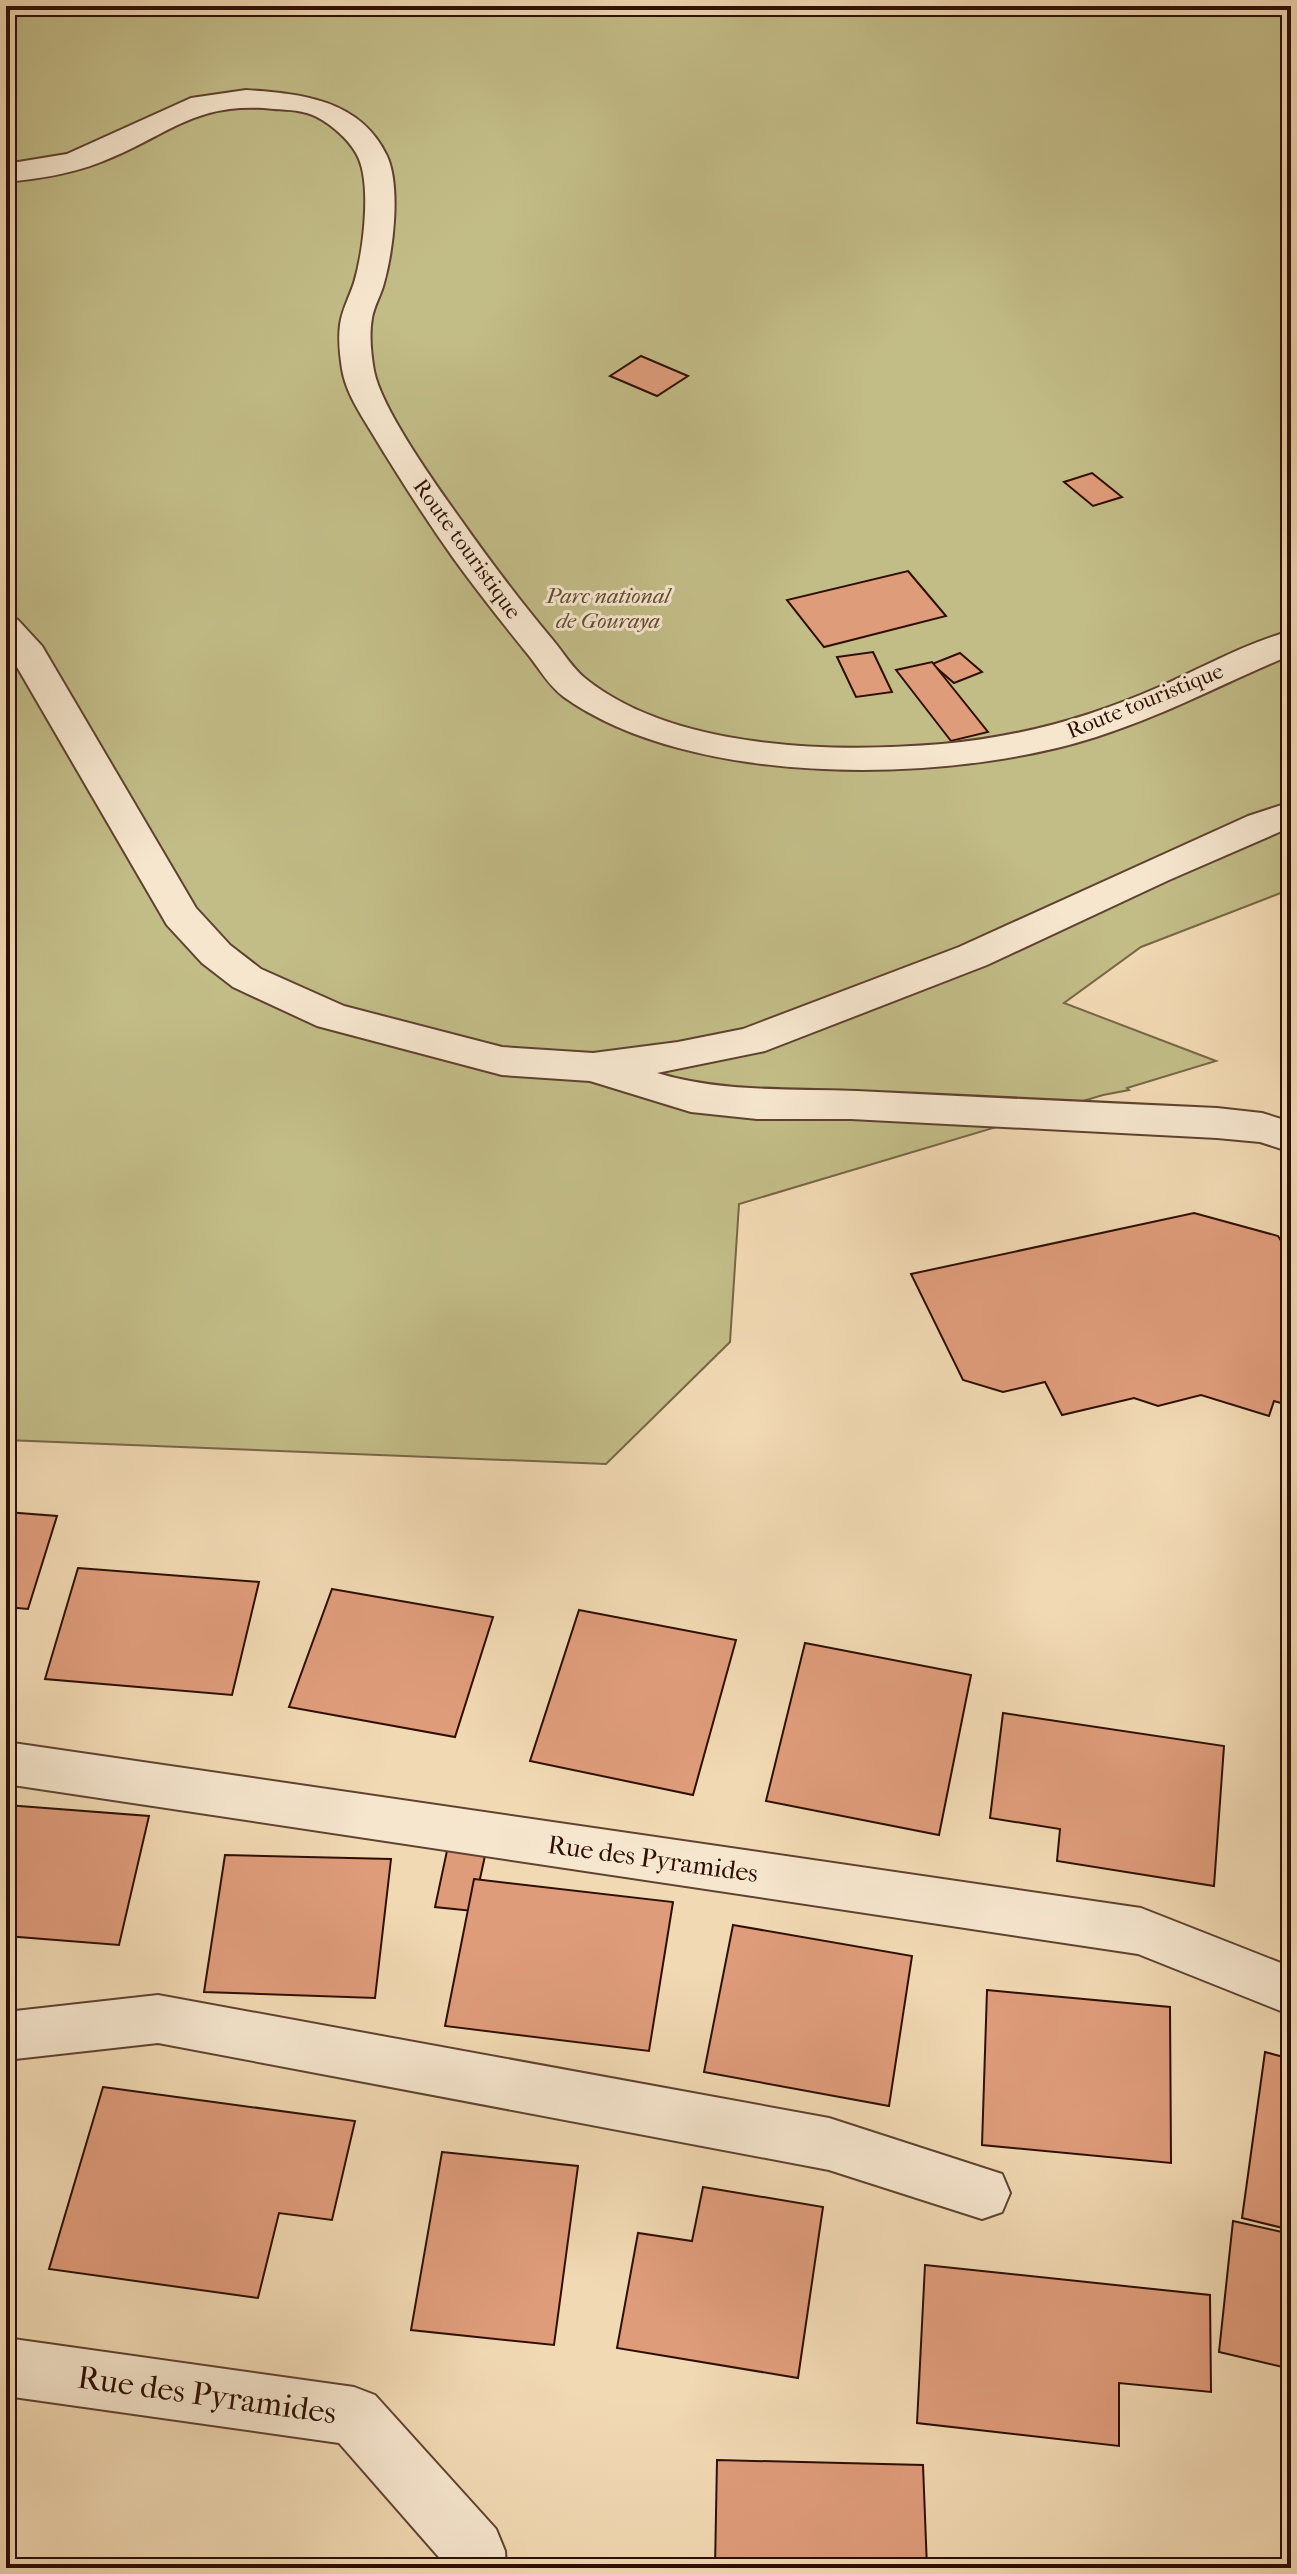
<svg xmlns="http://www.w3.org/2000/svg" width="1297" height="2574" font-family="'IM FELL French Canon',serif">
<style>
.green{fill:#c2bc87;stroke:#786645;stroke-width:2}
.building{fill:#df9c7b;stroke:#2e0f03;stroke-width:2}
.lines{fill:none;stroke-linecap:round;stroke-linejoin:round}
.minor-casing{stroke:#5f422f;stroke-width:4}
.minor{fill:#f6e6ce;fill-rule:evenodd}
.labels{text-anchor:middle;dominant-baseline:central;stroke-width:6;stroke-linejoin:round;paint-order:stroke}
.far-street-label{font-size:22px;fill:#2e0f03;stroke:#f6e6ce}
.far-park-label{font-size:22px;font-style:italic;fill:#624c31;stroke:#f6e6ce}
.street-label{font-size:26px;fill:#2e0f03;stroke:#f6e6ce}
.near-street-label{font-size:32px;fill:#2e0f03;stroke:#f6e6ce}
</style>
<rect width="100%" height="100%" fill="#f1d9b3"/>
<filter id="stains"><feTurbulence type="fractalNoise" baseFrequency=".0025" numOctaves="4"/><feColorMatrix values="0 0 0 0 .2 0 0 0 0 .09 0 0 0 0 .02 0 0 0 .5 -.17"/></filter>
<radialGradient id="worn" r=".72"><stop offset=".6" stop-color="#630" stop-opacity="0"/><stop offset="1" stop-color="#630" stop-opacity=".3"/></radialGradient>
<path class="green" d="M6,6H1291V889L1141,947L1064,1003L1216,1061L1127,1088L1129,1090L1103,1095L739,1204L730,1342L606,1464L6,1440Z"/>
<g class="building">
<path d="M641,356L688,376L657,396L610,376Z"/>
<path d="M1092,473L1122,497L1093,506L1064,482Z"/>
<path d="M908,571L946,616L824,647L787,600Z"/>
<path d="M873,652L892,692L856,697L837,657Z"/>
<path d="M960,653L982,672L954,683L932,664Z"/>
<path d="M932,662L988,732L951,741L896,670Z"/>
<path d="M1194,1213L1278,1236L1291,1256V1406L1274,1401L1269,1416L1201,1395L1158,1406L1134,1398L1062,1415L1045,1382L1003,1392L963,1380L911,1274Z"/>
<path d="M6,1512L57,1516L28,1609L6,1607Z"/>
<path d="M78,1568L259,1582L232,1695L45,1679Z"/>
<path d="M332,1589L493,1617L455,1737L289,1707Z"/>
<path d="M579,1610L736,1640L693,1795L530,1761Z"/>
<path d="M805,1643L971,1675L939,1835L766,1801Z"/>
<path d="M1003,1713L1224,1746L1214,1886L1057,1861L1060,1829L990,1818Z"/>
<path d="M6,1805L149,1816L119,1945L6,1936Z"/>
<path d="M448,1846L486,1851L473,1911L435,1907Z"/>
<path d="M225,1855L391,1859L375,1998L204,1992Z"/>
<path d="M474,1879L673,1902L649,2051L445,2026Z"/>
<path d="M733,1925L912,1956L889,2106L704,2072Z"/>
<path d="M987,1990L1170,2007L1171,2163L982,2145Z"/>
<path d="M1265,2052L1291,2059V2230L1242,2218Z"/>
<path d="M103,2087L355,2121L332,2220L279,2213L258,2298L49,2269Z"/>
<path d="M442,2152L578,2166L554,2345L411,2330Z"/>
<path d="M703,2187L823,2207L798,2378L617,2348L638,2233L692,2241Z"/>
<path d="M1233,2221L1291,2234V2369L1219,2352Z"/>
<path d="M925,2265L1210,2295L1211,2392L1119,2383V2446L917,2423Z"/>
<path d="M717,2460L923,2465L927,2568H715Z"/>
</g>
<g class="lines">
<g class="minor-casing">
<g id="minor">
<path d="M246,90C301,94 360,99 387,156C401,187 393,251 384,283C381,295 374,306 372,318C369,335 371,354 374,371C382,410 436,485 461,520C490,561 520,601 552,639C563,652 573,669 586,679C675,750 834,753 942,744C1019,737 1089,718 1159,687C1202,668 1246,643 1291,631V655C1226,682 1163,716 1096,737C950,784 693,789 564,697C550,687 540,670 530,657C504,625 478,592 454,559C425,518 398,476 372,433C360,413 346,393 342,369C340,355 338,340 340,325C342,310 349,298 354,283C363,253 373,181 356,153C348,139 332,125 317,117C304,110 289,110 274,109C194,101 170,135 101,162C71,174 38,179 6,182V164L67,154L191,98Z"/>
<path d="M6,616L18,620L42,646L196,908L230,945L261,969L344,1006L502,1047L593,1053L678,1042L743,1029L959,947L1248,816L1291,802V827L1169,880L987,965L765,1051L657,1073C723,1093 788,1088 857,1091C977,1097 1097,1103 1217,1108L1262,1113L1291,1122V1152L1260,1142L1217,1138L851,1119H757L691,1112L590,1081L502,1075L317,1026L233,987L202,963L167,925L6,648Z"/>
<path d="M6,1742L1141,1908L1291,1967V2015L1138,1954L6,1784Z"/>
<path d="M158,1995L829,2118L1002,2174L1010,2193L1002,2212L982,2219L829,2170L158,2043L6,2060V2012Z"/>
<path d="M6,2338L354,2387L375,2395L496,2529L505,2551L506,2568H444V2563L339,2443L6,2396Z"/>
</g>
</g>
<use href="#minor" class="minor"/>
</g>
<g class="labels">
<g class="far-street-label">
<text transform="translate(467 549) rotate(54)">Route touristique</text>
<text transform="translate(1145 701) rotate(-22)">Route touristique</text>
</g>
<g class="far-park-label">
<text x="608" y="596">Parc national<tspan x="608" dy="25">de Gouraya</tspan></text>
</g>
<g class="street-label">
<text transform="translate(653 1859) rotate(8)">Rue des Pyramides</text>
</g>
<g class="near-street-label">
<text transform="translate(207 2395) rotate(8)">Rue des Pyramides</text>
</g>
</g>
<rect width="1297" height="2574" fill="none" stroke="#f1d9b3" stroke-width="32"/>
<rect x="8" y="8" width="1281" height="2558" fill="none" stroke="#2e0f03" stroke-width="4"/>
<rect x="16" y="16" width="1265" height="2542" fill="none" stroke="#2e0f03" stroke-width="2"/>
<rect width="100%" height="100%" filter="url(#stains)"/>
<rect width="100%" height="100%" fill="url(#worn)"/>
</svg>
